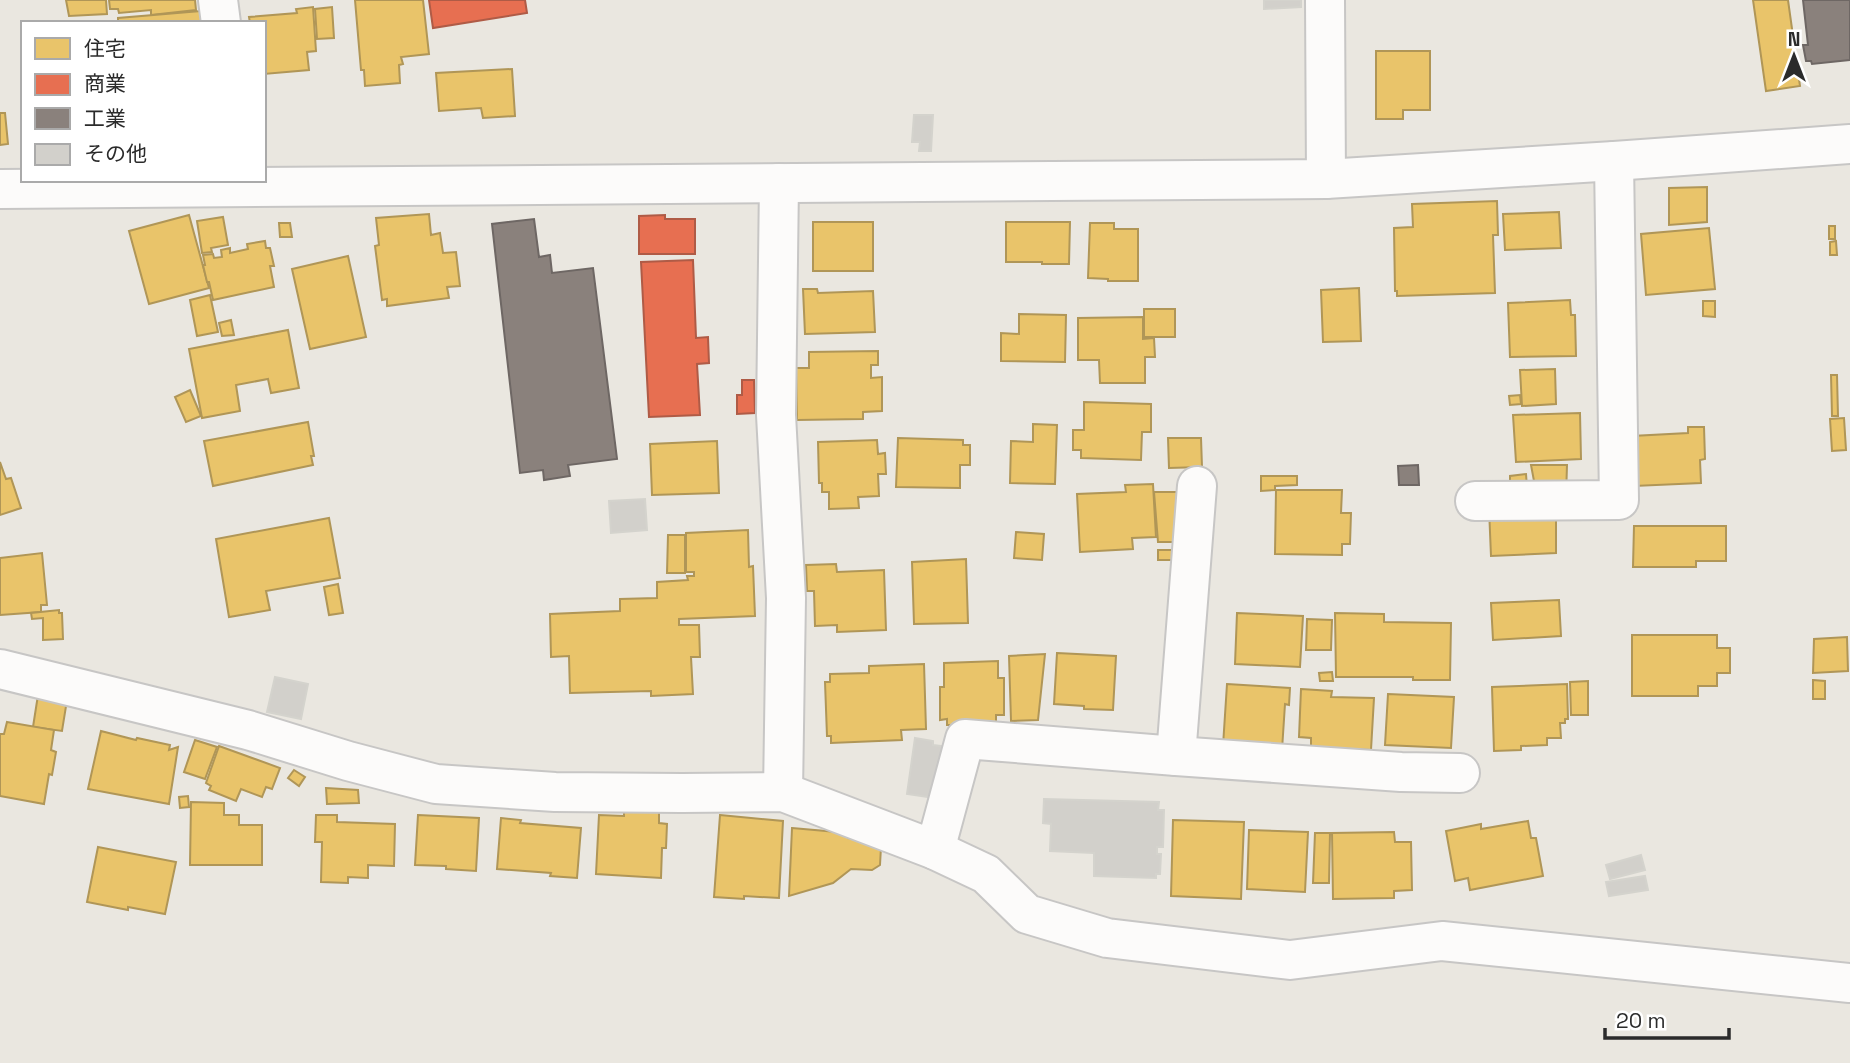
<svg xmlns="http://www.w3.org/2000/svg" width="1850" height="1063" font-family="'Space Grotesk','Noto Sans JP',sans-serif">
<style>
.homes{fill:#e9c46a;stroke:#b09657;stroke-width:2}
.shops{fill:#e76f51;stroke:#af5b46;stroke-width:2}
.industry{fill:#8a817c;stroke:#6e6764;stroke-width:2}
.building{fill:#d2d0cb;stroke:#d4d3cd;stroke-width:2}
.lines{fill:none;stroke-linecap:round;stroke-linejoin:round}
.minor-casing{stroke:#c7c6c5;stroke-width:42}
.tertiary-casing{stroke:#c7c6c5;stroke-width:42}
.minor{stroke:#fcfbfa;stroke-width:38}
.tertiary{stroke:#fcfbfa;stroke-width:38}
</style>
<rect width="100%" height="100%" fill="#eae7e0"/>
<g class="homes">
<path d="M66,0H106L107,14L69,16Z"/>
<path d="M109,0H195L196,10L151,15V10L119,13L118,9H110Z"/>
<path d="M355,0H423L429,54L401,57L403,64L399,65L400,83L365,86L364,70H361Z"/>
<path d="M1753,0H1788L1800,86L1766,91Z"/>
<path d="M313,7L316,51L307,52L309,70L264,74V23H250L249,17L297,13L296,9Z"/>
<path d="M332,7L334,38L317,39L315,9Z"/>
<path d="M201,11L202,23H118V18Z"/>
<path d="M1376,51H1430V110H1403V119H1376Z"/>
<path d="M512,69L515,116L483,118L481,108L439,111L436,73Z"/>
<path d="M0,113H5L8,144L0,145Z"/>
<path d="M1707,187V222L1669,225V188Z"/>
<path d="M1497,201L1498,235H1493L1495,293L1397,296V291H1395L1394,228L1413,227L1412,204Z"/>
<path d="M1559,212L1561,248L1505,250L1503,214Z"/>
<path d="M429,214L431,235L440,233L443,253L456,252L460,286L447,287L449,298L387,306V299L382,300L375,246L379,245L376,218Z"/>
<path d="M189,215L209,288L149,304L129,231Z"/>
<path d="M223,217L228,245L211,248L212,252L202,253L197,221Z"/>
<rect x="813" y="222" width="60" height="49"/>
<path d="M1006,222H1070L1069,264H1042V262H1006Z"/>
<path d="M279,223H290L292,237H280Z"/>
<path d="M1090,223H1114V229H1138V281H1108V279L1088,278Z"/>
<rect x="1829" y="226" width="6" height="13"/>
<path d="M1709,228L1715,289L1646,295L1641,234Z"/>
<path d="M265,241L266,248H270L274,266H270L274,287L213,300L209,282H207L203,265H205L203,255L213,254L214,258L222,257L221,250L230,248V253L248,249L247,244Z"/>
<path d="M1836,241L1837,255H1830V242Z"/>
<path d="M348,256L366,337L310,349L292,269Z"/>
<path d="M1359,288L1361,341L1323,342L1321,290Z"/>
<path d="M803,289H817L818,293L873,291L875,332L805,334Z"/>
<path d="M210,295L218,332L197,336L190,300Z"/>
<path d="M1570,300L1571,315H1575L1576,356L1510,357L1508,303Z"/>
<path d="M1703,301H1715V317L1703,316Z"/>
<rect x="1144" y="309" width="31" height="28"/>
<path d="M1019,314L1066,315L1065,362L1001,361V333L1019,334Z"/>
<path d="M1143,317V339L1154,338L1155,357H1145V383H1100L1099,360H1078V318Z"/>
<path d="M231,320L234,335L222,336L219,323Z"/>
<path d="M288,330L299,388L271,393L268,379L236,385L240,411L202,418L189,349Z"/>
<path d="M878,351V365H871V378L882,377V411L863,412V419L797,420L796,368H809V352Z"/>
<path d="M1555,369L1556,404L1522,406L1520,370Z"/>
<path d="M1831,375H1837L1838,416H1832Z"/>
<path d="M190,390L201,416L186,422L175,397Z"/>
<path d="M1520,395L1521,404L1510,405L1509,396Z"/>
<path d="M1084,402L1151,404V432H1142L1141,460L1081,458V450H1073V430H1084Z"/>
<path d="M1580,413L1581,459L1516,462L1513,415Z"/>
<path d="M1844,418L1846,450L1832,451L1830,419Z"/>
<path d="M308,422L314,456H311L313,465L213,486L204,441Z"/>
<path d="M1033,424L1057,425L1055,484L1010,483L1011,441L1033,442Z"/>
<path d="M1688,427H1704L1705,459L1700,460L1701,483L1634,486L1632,436L1688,433Z"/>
<path d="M898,438L963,440V445H970V465H960V488L896,487Z"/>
<path d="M1168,438H1201L1202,467L1169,468Z"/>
<path d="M877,440L878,454L885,453L886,474H878L879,496L858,497L859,508L829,509V492H822V483H819L818,442Z"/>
<path d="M717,441L719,493L652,495L650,444Z"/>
<path d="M0,462L6,479L11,478L21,508L0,515Z"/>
<path d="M1531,465H1567L1566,497H1537Z"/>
<path d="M1526,474L1528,501H1510V476Z"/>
<path d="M1261,476H1297V485L1275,486V490L1261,491Z"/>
<path d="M1153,484L1156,537L1132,538L1133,549L1080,552L1077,494L1126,492L1125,485Z"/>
<path d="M1276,490H1342L1341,513H1351L1350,544H1342V555L1275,554Z"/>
<path d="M1154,492H1185L1189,542H1158Z"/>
<path d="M1556,506V553L1491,556L1489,508Z"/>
<path d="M329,518L340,578L266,591L270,610L229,617L216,539Z"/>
<path d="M1634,526H1726V561H1696V567H1633Z"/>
<path d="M748,530L749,567L753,566L755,616L679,619V625H699L700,657H691L693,694L651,696V691L570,693L569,656L551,657L550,614L620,611V599L657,598V582L688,580L687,576H694V572H686V533Z"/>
<path d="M1016,532L1044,534L1042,560L1014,558Z"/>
<path d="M668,535H685V573H667Z"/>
<path d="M1158,550H1173L1174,560H1158Z"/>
<path d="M42,553L47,605H41V612L0,615V558Z"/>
<path d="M966,559L968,623L914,624L912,562Z"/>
<path d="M836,564L837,572L884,570L886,630L837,632V625L815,626L814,591H807L806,565Z"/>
<path d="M338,584L343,613L329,615L324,587Z"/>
<path d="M1559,600L1561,636L1493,640L1491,603Z"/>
<path d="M59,610V613H62L63,639L43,640V618L32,619L31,613Z"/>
<path d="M1237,613L1303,616L1300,667L1235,664Z"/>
<path d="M1335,613L1384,614V622L1451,623L1450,680H1413V677H1336Z"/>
<path d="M1307,619L1332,620L1331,650H1306Z"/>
<path d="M1632,635H1717V648H1730V673H1717V686H1698V696H1632Z"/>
<path d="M1847,637L1848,671L1813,673L1814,639Z"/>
<path d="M1057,653L1116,656L1113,710L1084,709V706L1054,704Z"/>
<path d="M1045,654L1038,720L1011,721L1009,656Z"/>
<path d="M998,661V678H1004V715H996V725H947V719L940,720V687H944V663Z"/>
<path d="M924,664L926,729L901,730L902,740L831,743V736H827L825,682H830V674L869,673V666Z"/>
<path d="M1332,672L1333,681H1320L1319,673Z"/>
<path d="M1813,680L1825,681V699H1813Z"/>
<path d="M1588,681V715H1571L1570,682Z"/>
<path d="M1227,684L1290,688L1289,705L1285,704L1282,750L1223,746Z"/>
<path d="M1567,684L1568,719H1565V723H1560L1561,738H1547V745L1521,746V750L1494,751L1492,687Z"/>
<path d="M1301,689L1332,691L1331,697L1374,698L1371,750L1311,747V738L1299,737Z"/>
<path d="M1388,694L1454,697L1451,748L1385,745Z"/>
<path d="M38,695L67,700L62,731L33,727Z"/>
<path d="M7,722L54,730L51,750L56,752L52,775L49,774L44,804L0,796V734H4Z"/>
<path d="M101,731L136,740L137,738L170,745L169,750L178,747L169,804L88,789Z"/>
<path d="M195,740L217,747L205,779L184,772Z"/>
<path d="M219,746L280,768L272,789L266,787L262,797L241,789L236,801L209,790L211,786L206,783Z"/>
<path d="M294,770L305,777L299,786L288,778Z"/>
<path d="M326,788L358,790L359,803L327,804Z"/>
<path d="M188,796L189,807L180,808L179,797Z"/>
<path d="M191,802L224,803V815H239V825H262V865H190Z"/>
<path d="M624,810H659V823L667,824L666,848H662L661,878L596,874L599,815L624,816Z"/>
<path d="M316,815H337V822L395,824L394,866L368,865V878L348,877V883L321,882L322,842H315Z"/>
<path d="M418,815L479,818L476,871L446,869V866L415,865Z"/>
<path d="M720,815L783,821L779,898L744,896V899L714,897Z"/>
<path d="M501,818L521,820L520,823L581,828L577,878L550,876L551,873L497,869Z"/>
<path d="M1173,820L1244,822L1241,899L1171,896Z"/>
<path d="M1528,821L1531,838H1536L1543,876L1470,890L1468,878L1455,881L1446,831L1481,824V829Z"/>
<path d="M792,828L848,833V838L874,840L881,847L880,865L872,870L851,869L833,883L789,896Z"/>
<path d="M1249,830L1308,832L1305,892L1247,889Z"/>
<path d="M1394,832L1395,842H1411L1412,890L1394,891V898L1333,899L1332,833Z"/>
<path d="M1315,833H1330L1329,883H1313Z"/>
<path d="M98,847L176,862L165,914L128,907V910L87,902Z"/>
</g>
<g class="shops">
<path d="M429,0H525L527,13L433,28Z"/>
<path d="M665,215V219H695V254H639V216Z"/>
<path d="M693,260L696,338L708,337L709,363L697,364L700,415L649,417L641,262Z"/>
<path d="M742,380H754L755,413L737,414V395H742Z"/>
</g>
<g class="industry">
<path d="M1803,0H1850V60L1812,64L1811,61H1806L1803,45H1808Z"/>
<path d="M534,219L539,257L550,255L552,273L593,268L617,459L568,465L570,476L544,480L543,470L520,473L492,224Z"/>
<path d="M1418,465L1419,485H1399L1398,466Z"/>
</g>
<g class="building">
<path d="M1264,0H1301V7L1264,9Z"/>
<path d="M914,115H933L931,151H919L920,142H912Z"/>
<path d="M645,499L647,530L611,533L609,501Z"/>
<path d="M275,677L308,684L301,719L267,712Z"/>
<path d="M915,738L933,741V745L950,747L942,799L907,794Z"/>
<path d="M1044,799L1159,802L1158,810H1164L1163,847H1157V854H1161L1160,874H1156V878L1094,876V853L1050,851L1051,824L1043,823Z"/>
<path d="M1641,855L1645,870L1610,879L1606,865Z"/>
<path d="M1645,876L1648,890L1609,896L1606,882Z"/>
</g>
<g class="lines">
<g class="minor-casing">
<g id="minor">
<path d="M218,0L221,23"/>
<path d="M1325,0L1326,179"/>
<path d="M779,183L776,415L786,598L783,792"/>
<path d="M1475,501L1619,500L1614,161"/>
<path d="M0,669L248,730L348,761L436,784L555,792L682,793L783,792L935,850L965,739L1176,756L1197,486"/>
<path d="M1176,756L1401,772L1460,773"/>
<path d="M935,850L986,874L1027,914L1107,938L1290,960L1442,941L1850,983"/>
</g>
</g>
<g class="tertiary-casing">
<path id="tertiary" d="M0,189L1326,179L1614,161L1850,144"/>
</g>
<use href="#minor" class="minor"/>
<use href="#tertiary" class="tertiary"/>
</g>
<rect x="21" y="21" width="245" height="161" fill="#ffffff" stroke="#aaaaaa" stroke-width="2"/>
<rect x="35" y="38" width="35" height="21" fill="#e9c46a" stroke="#aaaaaa" stroke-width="2"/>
<text x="84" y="56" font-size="21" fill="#2b2b2b">住宅</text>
<rect x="35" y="74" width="35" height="21" fill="#e76f51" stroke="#aaaaaa" stroke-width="2"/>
<text x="84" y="91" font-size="21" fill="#2b2b2b">商業</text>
<rect x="35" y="108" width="35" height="21" fill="#8a817c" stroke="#aaaaaa" stroke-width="2"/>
<text x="84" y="126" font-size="21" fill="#2b2b2b">工業</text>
<rect x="35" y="144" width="35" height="21" fill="#d2d0cb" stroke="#aaaaaa" stroke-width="2"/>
<text x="84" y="161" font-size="21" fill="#2b2b2b">その他</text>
<g transform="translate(1794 56)" stroke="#ffffff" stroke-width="5" paint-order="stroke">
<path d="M0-5L12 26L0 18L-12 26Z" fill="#2b2b2b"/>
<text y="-10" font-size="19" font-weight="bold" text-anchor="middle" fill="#2b2b2b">N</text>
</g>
<path d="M1605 1028v10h124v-10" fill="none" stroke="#2b2b2b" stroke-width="3.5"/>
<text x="1616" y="1028" font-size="21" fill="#2b2b2b" stroke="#ffffff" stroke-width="5" paint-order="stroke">20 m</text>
</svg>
